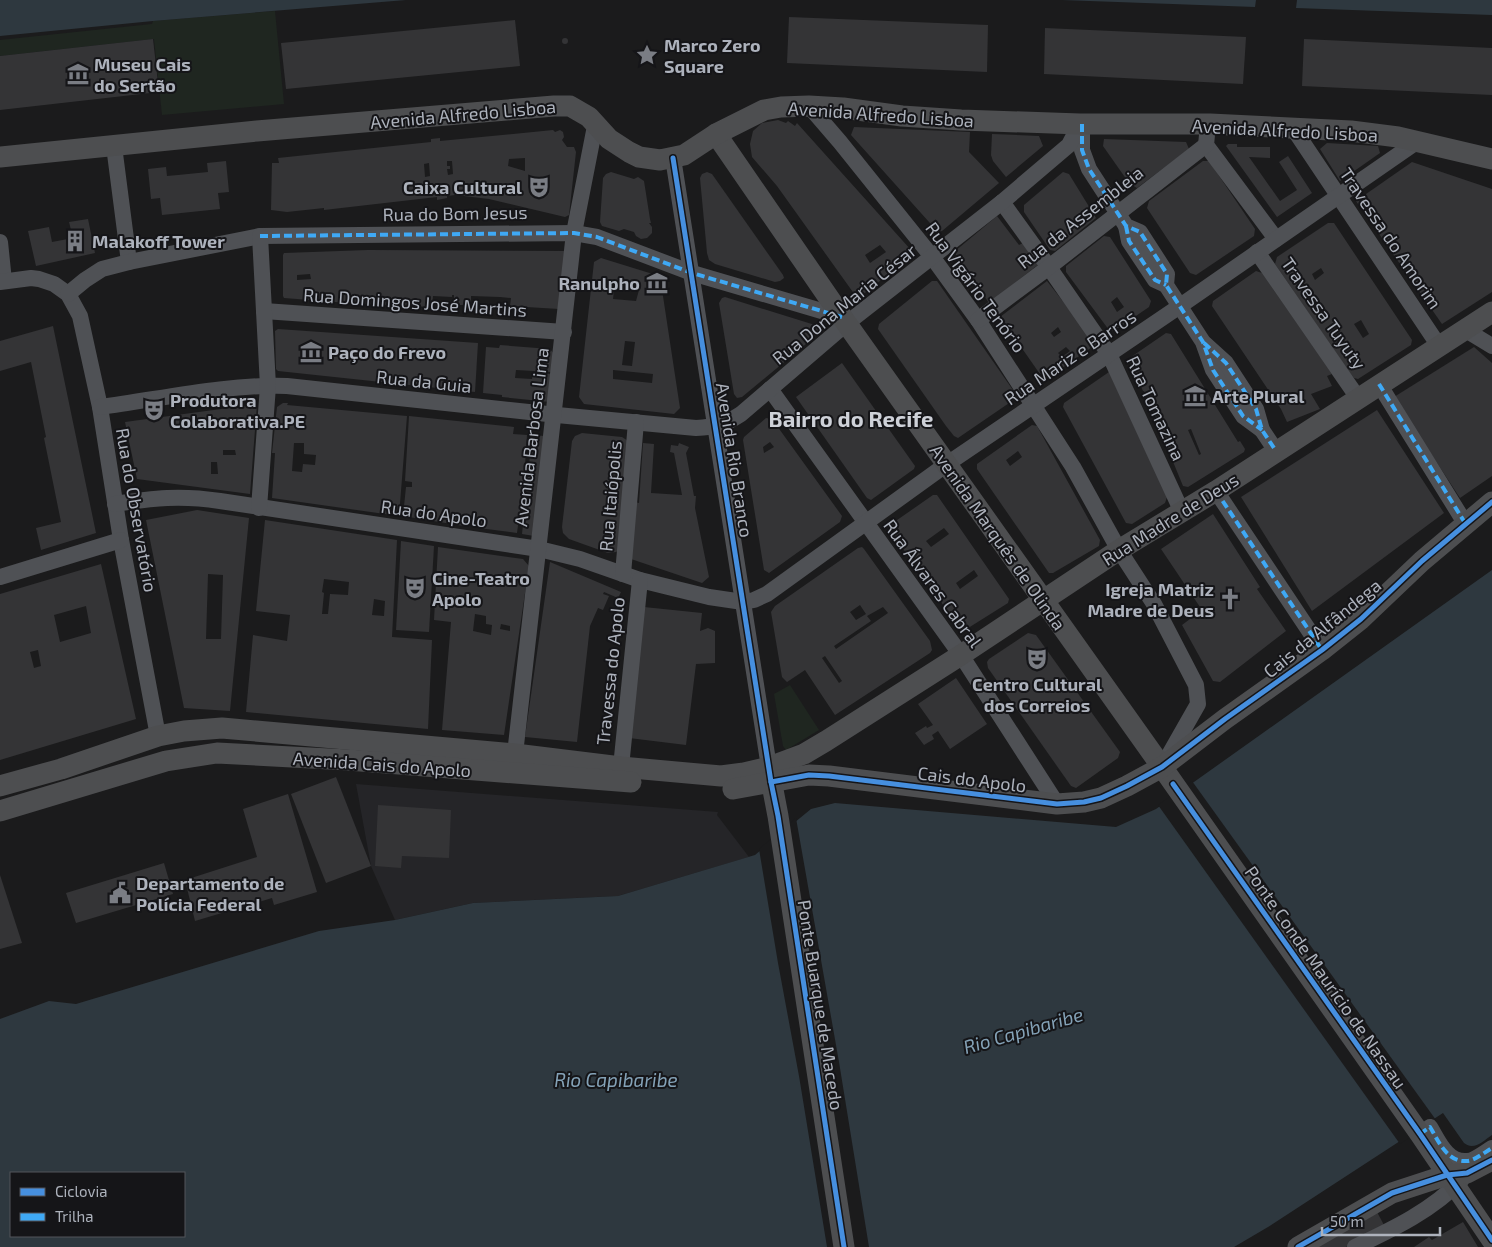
<svg xmlns="http://www.w3.org/2000/svg" width="1492" height="1247" font-family="'Exo 2',sans-serif">
<style>
.built{fill:#252528}
.green{fill:#1f2620}
.water{fill:#2e383f;fill-rule:evenodd}
.pier{fill:#1b1b1c}
.building{fill:#343436;fill-rule:evenodd}
.lines{fill:none;stroke-linecap:round;stroke-linejoin:round}
.minor{stroke:#4f5155;stroke-width:16}
.major{stroke:#4d4e50;stroke-width:21}
.quiet{stroke:#3fa9f5;stroke-width:4;stroke-dasharray:8 4;stroke-linecap:butt}
.cycleway-casing{stroke:#151518;stroke-width:8}
.cycleway{stroke:#468fdf;stroke-width:5}
.labels{text-anchor:middle;dominant-baseline:central;stroke-width:4;stroke-linejoin:round;paint-order:stroke}
.poi-label{font-size:18px;font-weight:bold;fill:#adb2bc;stroke:#151518;text-anchor:start}
.street-label{font-size:18px;fill:#adb2bc;stroke:#151518}
.water-label{font-size:19px;font-style:italic;fill:#84a2b7;stroke:#151518}
.district-label{font-size:22px;font-weight:bold;fill:#ced1d8;stroke:#151518}
</style>
<rect width="100%" height="100%" fill="#1b1b1c"/>
<path class="built" d="M356,784L718,812L717,815L749,857L618,896L473,903L395,920L371,866Z"/>
<g class="green">
<path d="M275,11L284,104L162,115L154,39L0,56V40L152,24L153,21Z"/>
<path d="M790,685L819,730L786,750L783,746L774,694Z"/>
</g>
<g class="water">
<path d="M0,0H406L153,21L0,36Z"/>
<path d="M1062,0H1256L1255,7Z"/>
<path d="M1297,0H1492V15L1296,8Z"/>
<path d="M1492,570V1135C1483,1141 1474,1151 1464,1143L1443,1113L1268,1227L1234,1247H0V1019L49,1001L76,1004L319,931L395,920L473,903L618,896L755,855L811,809L835,803L1116,827L1156,809ZM11,1173H184V1236H11Z"/>
</g>
<g class="pier">
<path d="M1192,781L1436,1120L1400,1144L1158,805Z"/>
<path d="M796,818L839,1062L869,1247H827L799,1076L778,963L759,849Z"/>
</g>
<g class="building">
<path d="M789,17L988,25L987,72L787,63Z"/>
<path d="M515,20L520,66L286,89L281,43Z"/>
<path d="M1045,28L1246,37L1243,84L1044,74Z"/>
<circle cx="565" cy="41" r="3"/>
<path d="M153,39L159,92L0,110V56Z"/>
<path d="M1304,39L1492,48V95L1302,86Z"/>
<path d="M778,120L786,123L788,121L795,126L797,123L911,250V256L861,296L855,295L777,186L752,157L750,144L753,131L762,123ZM880,245L886,252L870,263L865,255Z"/>
<path d="M854,127L970,132L969,152L999,183L942,231L938,232L851,135Z"/>
<path d="M553,130L555,132L560,130L563,132L564,137L562,140L567,147H574L576,152L569,215L565,217L489,199L455,195L447,196V198L437,200V197L324,210V208L287,212L271,210L272,163H279L278,158L431,142V139L440,138V141ZM525,158V171L508,166L509,159ZM447,161H452L453,174L448,175L447,169H450V166H447ZM429,163L430,176L425,177L424,164Z"/>
<path d="M992,134L1039,136L1043,146L1006,177L993,161L991,155Z"/>
<path d="M1104,139L1186,142L1189,149L1137,188L1129,183L1103,146Z"/>
<path d="M1327,143L1378,146L1380,153L1340,181L1320,149Z"/>
<path d="M1228,144H1237V147H1270V158L1249,157L1280,201L1297,190L1279,162L1288,156L1312,193L1277,217L1226,146Z"/>
<path d="M226,161L229,192L218,193L220,209L162,215L160,198L151,199L148,169L166,167L167,176L178,175L208,172L207,163Z"/>
<path d="M1203,161H1209L1255,229L1254,236L1196,275L1190,273L1147,208L1149,201Z"/>
<path d="M1412,162L1492,189V292L1442,324L1356,201Z"/>
<path d="M611,172L634,179L638,177L644,181L650,219L651,223H649L652,227V233L647,238L641,239L636,236L634,232L624,229L619,231L602,226L600,222L603,178L606,174Z"/>
<path d="M707,172L712,174L783,275L784,278L780,281L775,282L715,264L709,260L707,253L700,178L702,174Z"/>
<path d="M1063,172L1069,174L1096,218L1055,251L1050,250L1024,212V205Z"/>
<path d="M997,216L1019,245L1023,243L1039,264L989,303L954,252Z"/>
<path d="M88,219L95,253L36,266L28,231L49,227L52,242L73,238L69,222Z"/>
<path d="M1328,223H1334L1412,340L1411,345L1358,379L1354,378L1347,369L1275,264L1277,257ZM1321,268L1324,273L1315,280L1312,274ZM1361,320L1369,334L1363,338L1354,324Z"/>
<path d="M1104,236L1110,237L1151,301L1149,307L1114,331L1109,330L1066,272V266ZM1117,297L1124,307L1117,312L1111,302Z"/>
<path d="M368,250L566,251L559,309L510,306L511,298L500,297L471,296V305H454V295H452V297L433,296L432,307L348,303L284,298L283,296V255L284,253ZM310,274L311,279L297,280V275Z"/>
<path d="M601,258L656,275L661,283L680,408L674,414L584,404L579,397L594,262ZM615,282L639,290L636,301L613,299ZM625,341L635,342L632,366L622,365ZM613,370L653,374L652,383L613,379Z"/>
<path d="M1256,271L1262,273L1332,374L1327,376L1332,386L1311,394L1320,409L1287,422L1281,409L1212,306L1213,301Z"/>
<path d="M932,281H937L1015,393V399L958,438L954,436L946,426L878,329L879,324Z"/>
<path d="M1047,281L1094,341L1092,347L1048,378L1042,377L1000,317ZM1058,327L1061,332L1054,337L1051,333ZM1066,347L1070,351L1062,357L1058,353Z"/>
<path d="M725,297L815,325L818,326L820,330L818,334L742,397L737,398L734,394L719,303L722,298Z"/>
<path d="M53,326L96,533L41,550L36,528L61,522L44,438L46,437L31,362L0,371V341Z"/>
<path d="M278,329L478,343L475,392L278,371L276,369L275,331Z"/>
<path d="M1166,333L1171,334L1238,442L1240,441L1245,449L1244,452L1188,487L1183,486L1144,391H1143L1130,362L1131,357ZM1191,429L1201,454L1199,455L1188,430Z"/>
<path d="M500,345L550,349L554,354L552,372L516,370L515,378L532,379L533,373L554,374L550,402L502,397V395L483,393L486,347L499,348Z"/>
<path d="M1474,347L1492,363V476L1460,498L1394,397Z"/>
<path d="M842,363L915,466L914,469L871,500L867,498L796,397Z"/>
<path d="M1109,372L1167,497L1165,503L1132,524L1126,523L1063,407L1064,403Z"/>
<path d="M283,403H288L287,405L407,416L399,516L272,498L275,453H272L277,407ZM294,443H304V454L316,455L315,465L303,464L302,472L292,471Z"/>
<path d="M257,404L250,494L137,479L125,422ZM223,450H235L236,455H223ZM211,462H217L218,474H211Z"/>
<path d="M1377,410L1444,513L1312,611L1241,497Z"/>
<path d="M409,416L514,427L513,434L527,435L524,481L517,533L479,528V525L464,522V526L403,516L406,487H412V482L405,481Z"/>
<path d="M766,418L772,419L842,516L840,522L769,573L764,570L743,440L744,437ZM770,442L774,447L764,453L763,447Z"/>
<path d="M1032,425L1037,426L1100,540L1099,546L1053,573H1049L977,469V464ZM1018,451L1022,457L1010,466L1006,460Z"/>
<path d="M582,433L622,437L628,441L619,550L616,552L608,553L569,539L563,533L562,527L572,441L575,436Z"/>
<path d="M532,435L545,436L534,536L522,534Z"/>
<path d="M643,443L654,444L651,493L682,495L674,453L670,452L671,445L678,446L679,443L689,447L686,453L694,496H696L695,508L709,577L702,583L631,559L635,502L639,503Z"/>
<path d="M933,495H937L1009,599L1008,603L965,630H961L889,529L890,525ZM944,528L949,534L931,547L926,541ZM974,570L978,576L960,589L956,583Z"/>
<path d="M197,510L249,518L230,711L184,708L146,520ZM208,574L223,575L221,639H206Z"/>
<path d="M1213,514L1260,587L1257,589L1286,631L1220,682L1213,681L1182,625L1202,610L1161,549Z"/>
<path d="M265,520L397,540L392,637L432,640L428,729L246,712L253,635L287,641L290,615L256,611ZM324,579L349,582L348,595L330,594L328,614H322L324,593L322,592ZM374,599L385,601L384,616L372,615Z"/>
<path d="M401,541L434,546L429,632L396,630Z"/>
<path d="M438,547L523,559L529,566L504,735L442,730L451,622L434,620ZM475,614L486,616V624L492,625L491,635L473,631ZM501,624L510,626V631L500,629Z"/>
<path d="M862,547L864,549L930,641L932,650L930,653L835,715L805,670L787,682L782,677L771,612L775,606L858,548ZM860,605L866,614L856,620L850,612ZM883,607L888,613L836,649L834,646L871,621L867,616ZM825,656L842,681L839,683L822,658Z"/>
<path d="M550,562L621,592L618,598L604,592L603,594L609,596L603,610L598,608L590,626L577,742L525,737Z"/>
<path d="M101,564L136,719L0,760V594ZM86,606L91,633L60,642L54,615ZM38,650L41,666L34,668L30,652Z"/>
<path d="M644,607L702,613L700,631L708,628L715,631V663L696,664L686,745L629,738Z"/>
<path d="M1028,633L1036,635L1120,752L1118,758L1076,788L1071,786L988,668L987,662L989,659Z"/>
<path d="M956,678L987,724L950,749L938,731L932,735L934,739L924,745L915,733L926,726L927,728L933,725L918,704Z"/>
<path d="M336,777L371,866L326,883L291,794Z"/>
<path d="M288,794L317,892L274,905L272,898L195,921L185,880L257,857L243,809Z"/>
<path d="M378,805L451,810L449,858L402,856L401,868L375,866Z"/>
<path d="M164,863L173,894L76,923L66,893Z"/>
<path d="M0,875L22,943L0,949Z"/>
<path d="M1376,1210L1385,1227L1346,1247H1309Z"/>
<path d="M1463,1222L1478,1247H1414L1429,1237L1432,1240Z"/>
</g>
<g class="lines">
<g class="minor">
<path d="M809,106L840,142L933,258L978,320L1073,467L1119,550L1154,604L1196,685L1198,704L1165,762"/>
<path d="M1082,124V150L1089,169L1126,226L1140,232L1167,274L1166,285L1203,342L1213,370L1243,416L1262,430"/>
<path d="M1293,128L1439,346"/>
<path d="M1207,135L1206,145L1276,239"/>
<path d="M114,146L129,262"/>
<path d="M673,158L769,767"/>
<path d="M1002,202L1046,263L1109,354L1182,512"/>
<path d="M1126,226L1129,241L1155,280L1166,285"/>
<path d="M0,242L4,281"/>
<path d="M1257,252L1358,398"/>
<path d="M0,282L31,278L39,279L54,284L68,294L80,316L100,407L121,540L158,736"/>
<path d="M68,294L85,280L102,269L129,262L260,236L574,233L597,237L692,273L842,317"/>
<path d="M264,311L564,332"/>
<path d="M978,320L1049,267L1206,145"/>
<path d="M1464,329L1492,346"/>
<path d="M1205,344L1226,363L1256,409L1262,430L1276,451"/>
<path d="M1379,384L1465,523"/>
<path d="M770,389L961,655L1057,804"/>
<path d="M100,407C161,399 226,384 287,386L557,415L696,428C715,427 724,425 741,414L846,324L1002,202L1069,145L1080,124"/>
<path d="M1216,491L1322,650"/>
<path d="M115,504C154,498 180,495 220,501L539,549L580,559L640,580L709,597L743,602L754,600L767,594L947,464L1180,306L1418,141"/>
<path d="M259,508L268,386L260,236"/>
<path d="M623,574L636,422"/>
<path d="M0,577L121,540"/>
<path d="M515,754L574,233L595,126"/>
<path d="M621,767L640,580"/>
<path d="M1420,1134L1430,1127C1438,1140 1447,1163 1467,1161C1474,1161 1485,1152 1492,1148"/>
<path d="M1355,1247C1393,1229 1433,1210 1462,1179"/>
</g>
<g class="major">
<path d="M716,134L842,317L1162,767L1420,1134L1492,1240"/>
<path d="M0,157L257,131L554,106H570L589,117L609,139L629,152L639,157L660,160L684,155L716,134L764,110L781,107L809,106L843,108L902,116L961,120L1080,124H1210L1351,131L1398,137L1492,159"/>
<path d="M769,769L778,816L844,1247"/>
<path d="M0,786L61,769L158,736L184,731L222,728L515,754L621,767L721,776L744,773L769,767L804,754L826,741L961,655L1119,550L1216,491L1492,312"/>
<path d="M733,789L809,775L829,776L1057,804L1084,802L1101,798L1127,786L1162,767L1225,719L1322,650L1361,619L1422,561L1492,502"/>
<path d="M0,811L166,761L217,753L348,760L631,782"/>
<path d="M1298,1247L1392,1193L1447,1175L1467,1173L1492,1160"/>
</g>
<g class="quiet">
<path d="M1082,124V150L1089,169L1126,226L1140,232L1167,274L1166,285L1203,342L1213,370L1243,416L1262,430"/>
<path d="M1126,226L1129,241L1155,280L1166,285"/>
<path d="M260,236L574,233L597,237L692,273L842,317"/>
<path d="M1204,343L1226,363L1256,409L1262,430L1276,451"/>
<path d="M1379,384L1465,523"/>
<path d="M1216,491L1322,650"/>
<path d="M1420,1134L1430,1127C1438,1140 1447,1163 1467,1161C1474,1161 1485,1152 1492,1148"/>
</g>
<g class="cycleway-casing">
<g id="cycleway">
<path d="M673,158L771,782L778,816L844,1247"/>
<path d="M771,782L809,775L829,776L1057,804L1084,802L1101,798L1127,786L1162,767L1225,719L1322,650L1361,619L1422,561L1492,502"/>
<path d="M1173,784L1420,1134L1492,1240"/>
<path d="M1298,1247L1392,1193L1447,1175L1467,1173L1492,1160"/>
</g>
</g>
<use href="#cycleway" class="cycleway"/>
</g>
<defs>
<g id="sight-bare" transform="scale(1.725)"><path d="M0-6L1.8-2.2L6-1.7L2.9 1.2L3.7 5.4L0 3.3L-3.7 5.4L-2.9 1.2L-6-1.7L-1.8-2.2Z" fill="#7a7d84" stroke="#151518" stroke-width="2.5" paint-order="stroke"/></g>
<g id="museum-bare" transform="scale(1.725)"><path d="M0-6L6-3V-2H-6V-3ZM-5-1h2V3h-2ZM-1-1h2V3h-2ZM3-1h2V3H3ZM-6 4H6V6H-6Z" fill="#7a7d84" stroke="#151518" stroke-width="2.5" paint-order="stroke"/></g>
<g id="theatre-bare" transform="scale(1.725)"><path d="M-5-5.5Q0-4 5-5.5V0Q5 5 0 6Q-5 5-5 0ZM-3.3-2.5H-1v1.5H-3.3ZM1-2.5H3.3v1.5H1ZM-2.8 1Q0 5.5 2.8 1Z" fill="#7a7d84" stroke="#151518" stroke-width="2.5" paint-order="stroke"/></g>
<g id="building-bare" transform="scale(1.725)"><path d="M-4-6H4V6H1V3H-1V6H-4ZM-2.5-4.3h1.7v1.8h-1.7ZM.8-4.3h1.7v1.8H.8ZM-2.5-1h1.7V.8h-1.7ZM.8-1h1.7V.8H.8Z" fill="#7a7d84" stroke="#151518" stroke-width="2.5" paint-order="stroke"/></g>
<g id="church-bare" transform="scale(1.725)"><path d="M-1.2-6h2.4v3.5h3.3v2.4h-3.3V6h-2.4V-.1h-3.3v-2.4h3.3Z" fill="#7a7d84" stroke="#151518" stroke-width="2.5" paint-order="stroke"/></g>
<g id="civic-bare" transform="scale(1.725)"><path d="M-.6-6.5H3V-4.5H.6V-3L4-1V1h2V6H-6V1h2V-1L-.6-3ZM-1.2 2.5V6h2.4V2.5Z" fill="#7a7d84" stroke="#151518" stroke-width="2.5" paint-order="stroke"/></g>
</defs>
<g fill-rule="evenodd">
<use href="#sight-bare" x="647" y="55"/>
<use href="#museum-bare" x="78" y="74"/>
<use href="#theatre-bare" x="539" y="187"/>
<use href="#building-bare" x="75" y="241"/>
<use href="#museum-bare" x="657" y="283"/>
<use href="#museum-bare" x="311" y="352"/>
<use href="#museum-bare" x="1195" y="396"/>
<use href="#theatre-bare" x="154" y="410"/>
<use href="#theatre-bare" x="415" y="588"/>
<use href="#church-bare" x="1230" y="599"/>
<use href="#theatre-bare" x="1037" y="659"/>
<use href="#civic-bare" x="120" y="893"/>
</g>
<g class="labels">
<g class="poi-label">
<text x="664" y="45">Marco Zero<tspan x="664" dy="21">Square</tspan></text>
<text x="94" y="64">Museu Cais<tspan x="94" dy="21">do Sertão</tspan></text>
<text x="522" y="187" text-anchor="end">Caixa Cultural</text>
<text x="92" y="241">Malakoff Tower</text>
<text x="640" y="283" text-anchor="end">Ranulpho</text>
<text x="328" y="352">Paço do Frevo</text>
<text x="1212" y="396">Arte Plural</text>
<text x="170" y="400">Produtora<tspan x="170" dy="21">Colaborativa.PE</tspan></text>
<text x="432" y="578">Cine-Teatro<tspan x="432" dy="21">Apolo</tspan></text>
<text x="1214" y="589" text-anchor="end">Igreja Matriz<tspan x="1214" dy="21">Madre de Deus</tspan></text>
<text x="1037" y="684" text-anchor="middle">Centro Cultural<tspan x="1037" dy="21">dos Correios</tspan></text>
<text x="136" y="883">Departamento de<tspan x="136" dy="21">Polícia Federal</tspan></text>
</g>
<g class="street-label">
<text transform="translate(463 114) rotate(-5)">Avenida Alfredo Lisboa</text>
<text transform="translate(881 114) rotate(4)">Avenida Alfredo Lisboa</text>
<text transform="translate(1285 130) rotate(3)">Avenida Alfredo Lisboa</text>
<text transform="translate(455 213) rotate(-1)">Rua do Bom Jesus</text>
<text transform="translate(1080 217) rotate(-38)">Rua da Assembleia</text>
<text transform="translate(1391 238) rotate(56)">Travessa do Amorim</text>
<text transform="translate(976 287) rotate(54)">Rua Vigário Tenório</text>
<text transform="translate(415 302) rotate(4)">Rua Domingos José Martins</text>
<text transform="translate(844 304) rotate(-39)">Rua Dona Maria César</text>
<text transform="translate(1324 313) rotate(55)">Travessa Tuyuty</text>
<text transform="translate(1070 357) rotate(-34)">Rua Mariz e Barros</text>
<text transform="translate(424 381) rotate(6)">Rua da Guia</text>
<text transform="translate(1156 408) rotate(65)">Rua Tomazina</text>
<text transform="translate(531 437) rotate(-83)">Avenida Barbosa Lima</text>
<text transform="translate(735 460) rotate(81)">Avenida Rio Branco</text>
<text transform="translate(610 496) rotate(-85)">Rua Itaiópolis</text>
<text transform="translate(137 510) rotate(80)">Rua do Observatório</text>
<text transform="translate(434 513) rotate(8)">Rua do Apolo</text>
<text transform="translate(1170 519) rotate(-32)">Rua Madre de Deus</text>
<text transform="translate(998 537) rotate(55)">Avenida Marquês de Olinda</text>
<text transform="translate(933 583) rotate(54)">Rua Álvares Cabral</text>
<text transform="translate(1322 628) rotate(-39)">Cais da Alfândega</text>
<text transform="translate(610 671) rotate(-84)">Travessa do Apolo</text>
<text transform="translate(382 764) rotate(4)">Avenida Cais do Apolo</text>
<text transform="translate(972 779) rotate(7)">Cais do Apolo</text>
<text transform="translate(1326 977) rotate(55)">Ponte Conde Maurício de Nassau</text>
<text transform="translate(821 1005) rotate(81)">Ponte Buarque de Macedo</text>
</g>
<g class="water-label">
<text transform="translate(1023 1030) rotate(-16)">Rio Capibaribe</text>
<text x="616" y="1079">Rio Capibaribe</text>
</g>
<g class="district-label">
<text x="851" y="418">Bairro do Recife</text>
</g>
</g>
<rect x="10" y="1172" width="175" height="65" fill="#151518" stroke="#52545a"/>
<rect x="20" y="1188" width="25" height="8" fill="#468fdf" stroke="#52545a"/>
<text x="55" y="1197" font-size="15" fill="#adb2bc">Ciclovia</text>
<rect x="20" y="1213" width="25" height="8" fill="#3fa9f5" stroke="#52545a"/>
<text x="55" y="1222" font-size="15" fill="#adb2bc">Trilha</text>
<path d="M1322 1227v8h118v-8" fill="none" stroke="#adb2bc" stroke-width="2.5"/>
<text x="1330" y="1227" font-size="15" fill="#adb2bc" stroke="#151518" stroke-width="4" paint-order="stroke">50 m</text>
</svg>
